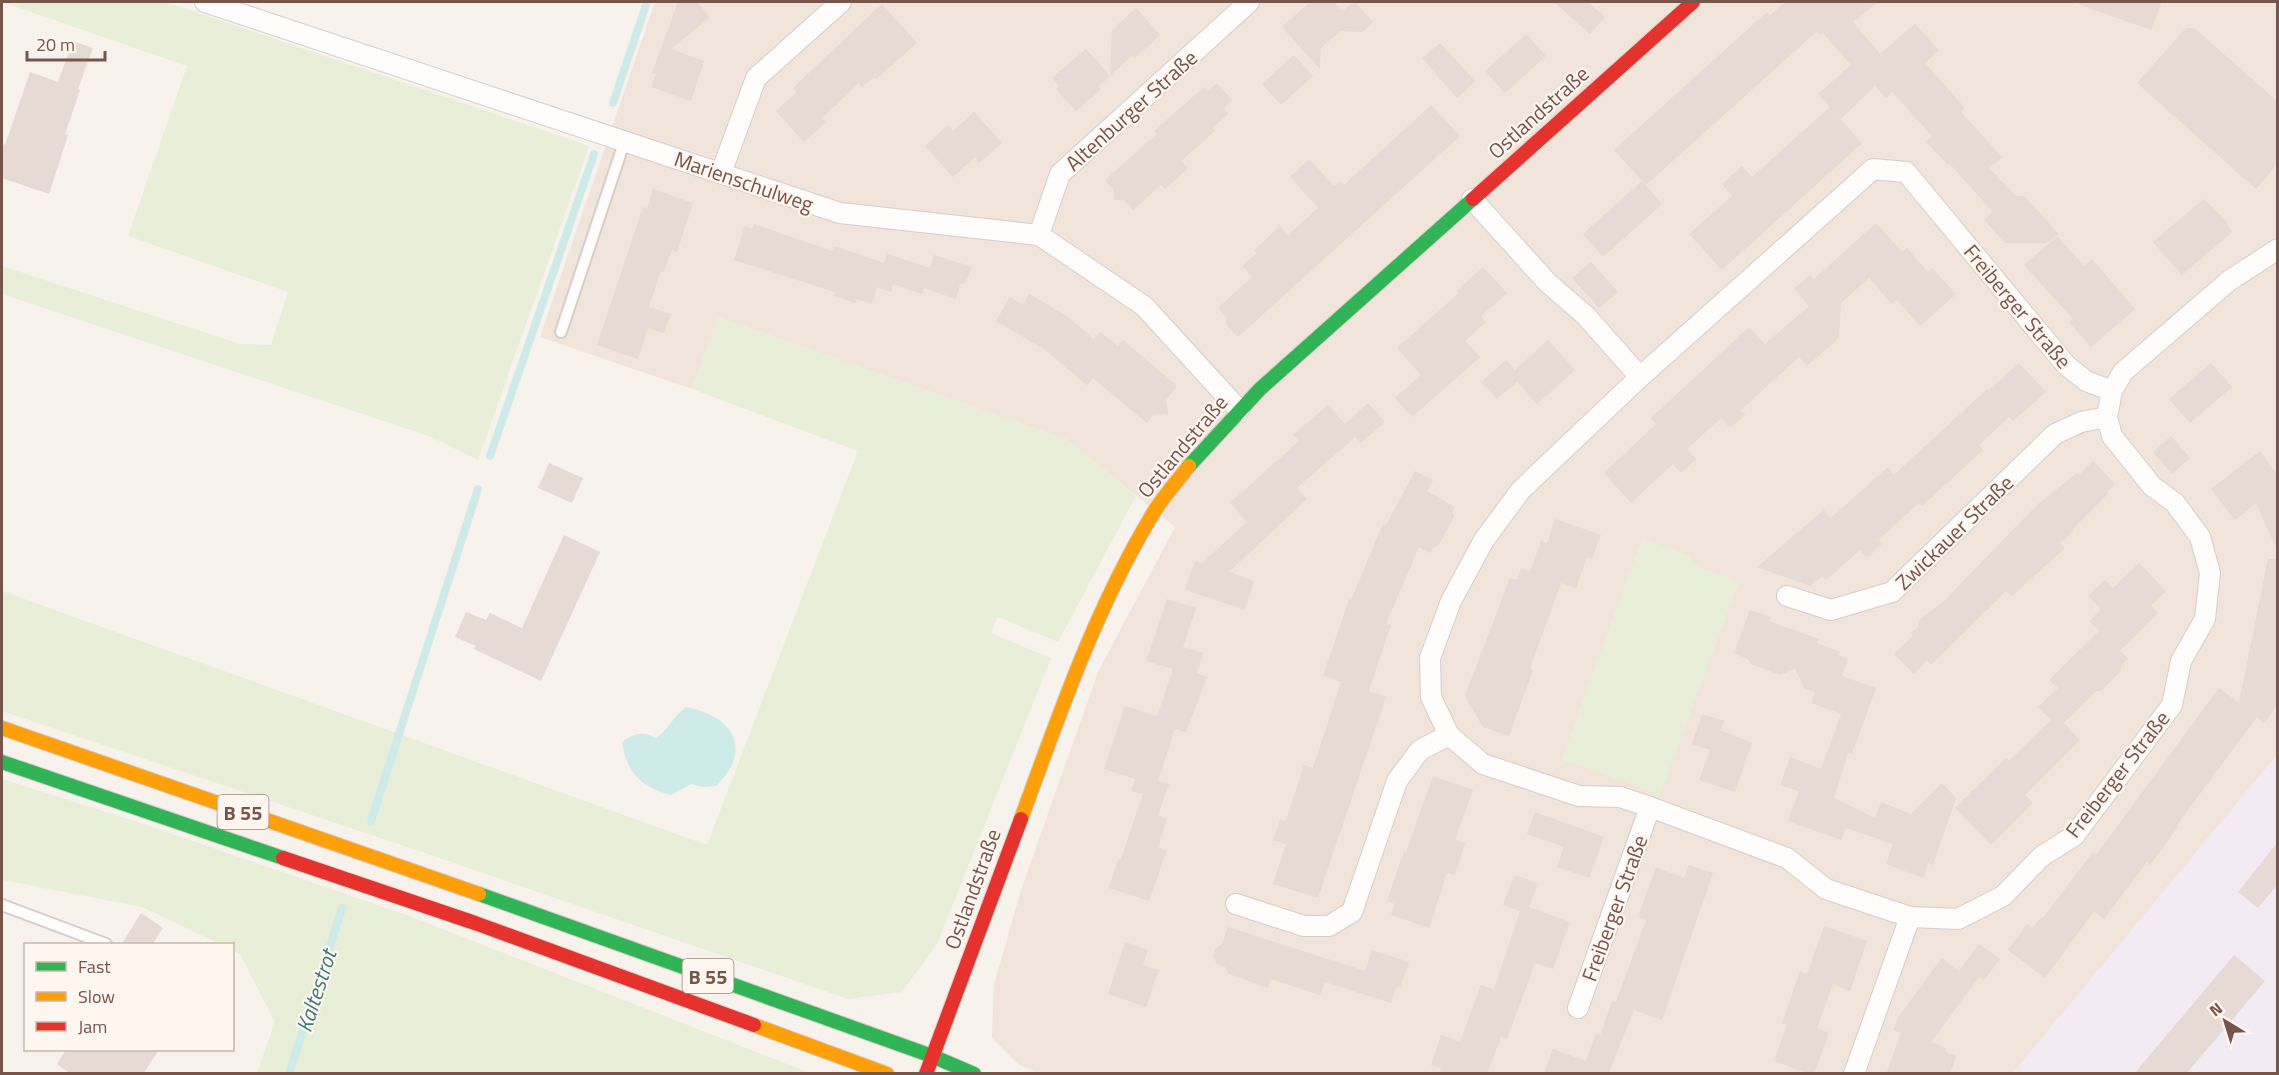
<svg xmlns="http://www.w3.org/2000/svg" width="2279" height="1075" font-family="'Titillium Web',sans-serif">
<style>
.residential{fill:#f1e4da}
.education{fill:#f3ebf4}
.green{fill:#e8eed8}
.water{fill:#ceeae9}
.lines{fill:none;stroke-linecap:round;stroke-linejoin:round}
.stream{stroke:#ceeae9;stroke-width:8}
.building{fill:#e5dad4}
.lane-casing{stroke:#d6ceca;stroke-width:14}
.street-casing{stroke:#d6ceca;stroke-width:22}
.fast-casing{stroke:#d7cdc9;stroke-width:16}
.slow-casing{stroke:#d7cdc9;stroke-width:16}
.jam-casing{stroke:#d7cdc9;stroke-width:16}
.lane{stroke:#fefdfc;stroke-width:10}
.street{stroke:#fefdfc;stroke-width:20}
.fast{stroke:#30b455;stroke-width:14}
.slow{stroke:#ff9f0a;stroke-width:14}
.jam{stroke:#e5322d;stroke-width:14}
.labels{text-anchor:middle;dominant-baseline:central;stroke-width:4.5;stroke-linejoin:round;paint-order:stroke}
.shield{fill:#fff6ef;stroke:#a0857c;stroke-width:1.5}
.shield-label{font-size:20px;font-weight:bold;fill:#77554b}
.street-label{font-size:21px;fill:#77554b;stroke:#fff6ef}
.water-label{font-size:22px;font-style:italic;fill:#3f7a7c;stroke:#fff6ef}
</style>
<rect width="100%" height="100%" fill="#f8f2ed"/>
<path class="residential" d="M655,2H2277V755L2013,1073H1039L1019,1065L992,1038L994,985L1021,890L1098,672L1175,527L1066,439L718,317L692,389L540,337Z"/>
<path class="education" d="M2277,755V1073H2013Z"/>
<g class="green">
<path d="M2,2H166L589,146L478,460L429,436L2,294V266L240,344L271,345L288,292L128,236L187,66Z"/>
<path d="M718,317L1066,439L1136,496L1058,642L998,617L991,633L1051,658L937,944L902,992L848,999L425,853L2,711V591L707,845L858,451L692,389Z"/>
<path d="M1642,538L1687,554L1698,567L1735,580L1738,585L1660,795L1570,762L1559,766Z"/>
<path d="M2,779L144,824L409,916L810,1073H257L275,1022L240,954L233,950L232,944H220L142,907L2,880Z"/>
</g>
<path class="water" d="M686,707C733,716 754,749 716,786L702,787L691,784L671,795C641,787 627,773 622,742C635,733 642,731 656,738C668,730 673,717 686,707Z"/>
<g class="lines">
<g class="stream">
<path d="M613,103L647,2"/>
<path d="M490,456L594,154"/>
<path d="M371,821L478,489"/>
<path d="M289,1074L342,908"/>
</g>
</g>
<g class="building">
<path d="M678,2H697L710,17L671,49L704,61L691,101L651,87L656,74L652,73Z"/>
<path d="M1310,2H1334L1342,11L1355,2L1373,22L1363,32L1340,31L1321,48L1320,69L1282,27Z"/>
<path d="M1554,2H1588L1605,17L1590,34Z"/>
<path d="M1785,2H1878L1853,22L1880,54L1915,24L1939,50L1925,63L1965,108L1961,112L2002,157L1989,168L2016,196H2024L2059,234L2047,243H2005L1984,220L1993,212L1949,163L1948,165L1926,142L1932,136L1892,92L1886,98L1875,86L1841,119L1834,112L1862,143L1722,270L1689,234L1732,196L1722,184L1742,166L1752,177L1830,107L1818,94L1851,65L1823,33L1820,35L1816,32L1646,185L1614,150L1767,12L1770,15Z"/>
<path d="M2079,2H2162L2151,30L2078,4Z"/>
<path d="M882,4L917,43L876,79L874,77L862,87L859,83L822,118L826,122L804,142L776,111L797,92L793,88Z"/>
<path d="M1136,8L1160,35L1135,58L1132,55L1110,76L1112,30Z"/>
<path d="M2186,28H2194L2277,101V164L2256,189L2137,83Z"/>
<path d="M1526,34L1546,56L1505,93L1485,71Z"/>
<path d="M73,41L93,48L78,89L80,90L65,134L68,135L49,194L2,178V143L5,145L30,72L58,82Z"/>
<path d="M1440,43L1475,81L1457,98L1422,58Z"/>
<path d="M1086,49L1110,76L1098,87L1101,89L1076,111L1056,89L1059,86L1052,78Z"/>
<path d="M1294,55L1313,76L1281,105L1262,84Z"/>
<path d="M1217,83L1232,100L1224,108L1228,114L1213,128L1215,131L1181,161L1188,168L1165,189L1161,185L1133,210L1124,200H1114V190L1105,180L1157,134L1154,131L1204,87L1208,91Z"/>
<path d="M1431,105L1460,136L1238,337L1226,324V317L1218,308L1252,277L1242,266L1257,253L1254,250L1280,226L1288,235L1318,208L1290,177L1309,159L1334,186L1340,181L1344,185Z"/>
<path d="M974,112L1002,143L979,163L975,157L953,177L925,146L948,125L953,131Z"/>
<path d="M1642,181L1662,204L1603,257L1583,234Z"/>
<path d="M653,189L693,203L677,252L672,250L664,271L660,273L649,307L671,314L664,333L648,328L638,359L597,345L643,207L647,209Z"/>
<path d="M2204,199L2228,223L2226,224L2232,232L2182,275L2153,242Z"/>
<path d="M1876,223L1902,252L1907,248L1928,272L1932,268L1956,294L1920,326L1897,300L1892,304L1869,278L1841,303L1839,338L1807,366L1799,357L1741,410L1745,415L1730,428L1721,418L1687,449L1696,459L1681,473L1673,464L1631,503L1604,473L1656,424L1651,418L1749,327L1765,344L1809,306L1794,289L1810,275L1814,279Z"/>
<path d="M754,224L832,251L834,246L884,263L887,254L930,268L934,255L972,267L966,282L960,285L956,299L924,288L922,294L893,284L891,292L877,287L872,304L856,299L855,303L834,296L835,292L734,260L745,226L752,228Z"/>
<path d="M2057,236L2084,266L2092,259L2135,309L2091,347L2069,322L2073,319L2024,265Z"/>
<path d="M1591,262L1618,292L1599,308L1572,278Z"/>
<path d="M1483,267L1507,293L1481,316L1486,322L1465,341L1480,357L1412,417L1395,398L1421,375L1397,348L1459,293L1457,291Z"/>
<path d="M1029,294L1067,316L1094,339L1100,332L1118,346L1123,340L1177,386L1166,400L1168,414L1153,415L1147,423L1093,378L1087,385L1047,351L996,321L1010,297L1023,305Z"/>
<path d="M1548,340L1575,370L1537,404L1517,382L1497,399L1481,382L1506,360L1515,370Z"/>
<path d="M2019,363L2046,392L2013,421L2009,417L1979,445L1983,450L1922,506L1919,503L1878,540L1882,544L1867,558L1860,550L1826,580L1822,576L1810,586L1757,567L1824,510L1831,518L1888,467L1894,475L1987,389L1988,391Z"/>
<path d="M2211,363L2232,387L2190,423L2169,399Z"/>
<path d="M1368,403L1385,422L1361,443L1355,437L1297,488L1307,499L1229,572L1254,581L1245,610L1185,590L1195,561L1202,563L1247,522L1230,503L1299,441L1293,435L1328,405L1345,424Z"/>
<path d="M2171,436L2190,458L2172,474L2153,452Z"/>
<path d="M2260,451L2277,474V550L2256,503L2235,520L2211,489Z"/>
<path d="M2093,461L2115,484L2107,492L2108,494L2072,530L2073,532L2060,543L2065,548L2012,596L2006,591L1931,665L1927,660L1914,674L1894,654L1913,636L1911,633L1918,627L1919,620L1943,602L2037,505L2077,473L2079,475Z"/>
<path d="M549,463L583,478L572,503L538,488Z"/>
<path d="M1415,471L1433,480L1427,491L1455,507L1452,512L1454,517L1438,546L1433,547L1430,553L1419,547L1386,624L1391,625L1369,691L1386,697L1318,898L1273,884L1286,844L1273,840L1280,819L1286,821L1304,765L1313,768L1341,682L1323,676L1349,599L1351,600L1383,524L1386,525Z"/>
<path d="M1555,519L1601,535L1592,559L1587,557L1576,588L1561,583L1530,668L1533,670L1509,736L1483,727L1466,698V693L1510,578L1517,580L1521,568L1530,571L1541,541L1547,543Z"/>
<path d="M564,535L600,552L541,681L474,649L476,646L455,637L466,612L486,620L490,613L522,628Z"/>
<path d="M2268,559H2277V705L2264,723L2257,717L2176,826L2178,827L2150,865L2147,862L2104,919L2094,911L2045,978L2008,950L2027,924L2032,928L2042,917L2043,918L2093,852L2096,855L2219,688L2239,703Z"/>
<path d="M2139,563L2166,591L2151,606L2158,613L2120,651L2128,659L2121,666V671L2101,691H2096L2064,723L2080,740L2025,795L2033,803L1991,845L1955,808L2006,758L2009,761L2051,720L2038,707L2058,688L2049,680L2099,631L2089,621L2101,609L2088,596L2105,580L2113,588Z"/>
<path d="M1167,599L1196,608L1183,647L1203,653L1197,673L1207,677L1186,732L1175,729L1158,781L1169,784L1158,815L1167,818L1158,847L1167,850L1149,901L1109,888L1118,859H1121L1143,794L1131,791L1135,779L1104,769L1125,706L1157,716L1173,669L1146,661Z"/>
<path d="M1750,610L1771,617L1769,621L1819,639L1817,643L1840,652L1838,655L1848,659L1842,676L1876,688L1852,754L1848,753L1834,798L1875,818L1881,802L1911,814L1942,783L1956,798L1933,865L1928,863L1923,878L1886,864L1893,844L1846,828L1841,840L1788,821L1799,791L1780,785L1790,757L1821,769L1841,714L1811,703L1815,692L1804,688L1795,668L1781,675L1751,664L1748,659L1734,653Z"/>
<path d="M1702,714L1724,721L1720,730L1752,743L1735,792L1699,780L1710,750L1692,744Z"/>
<path d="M1433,776L1473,790L1455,839L1465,843L1455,875L1447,873L1429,928L1391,915L1395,904L1387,901L1404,851L1406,852Z"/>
<path d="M1535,812L1604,837L1589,878L1557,867L1564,847L1527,834Z"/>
<path d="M2277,843V885L2258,908L2238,892Z"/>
<path d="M1689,865L1713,873L1662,1020L1634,1010L1610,1070L1611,1074H1544L1553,1049L1586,1061L1596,1034L1600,1035L1612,1001L1616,1002L1646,920L1638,917L1656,867L1684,878Z"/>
<path d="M1514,875L1538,883L1529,907L1570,922L1553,969L1535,963L1507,1039L1501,1037L1487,1074H1439L1441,1068L1431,1065L1441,1035L1460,1042L1481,985L1494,989L1520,911L1503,905Z"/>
<path d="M141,913L163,928L152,945H121Z"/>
<path d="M1824,926L1867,941L1850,991L1833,984L1817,1028L1829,1033L1814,1074H1809L1774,1061L1787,1025L1782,1023L1800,971L1807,974Z"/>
<path d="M1228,927L1365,971L1372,950L1409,962L1401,986L1396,988L1391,1003L1325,982L1320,995L1271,979L1268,988L1229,974L1225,967L1217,964L1213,956L1216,948L1222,944Z"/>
<path d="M1125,942L1148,950L1143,965L1159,970L1146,1007L1108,994Z"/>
<path d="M1979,944L2000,959L1984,980L1979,977L1931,1042L1946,1048L1945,1052L1956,1056L1950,1074H1886L1901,1033L1893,1030L1899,1016L1942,958L1959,971Z"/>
<path d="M2234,955L2265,981L2186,1074H2134Z"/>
<path d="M66,1050H159L143,1074H71L57,1064Z"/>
</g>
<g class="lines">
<g class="lane-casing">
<g id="lane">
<path d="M561,332L625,140"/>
<path d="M2,905L106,944"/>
</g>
</g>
<g class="street-casing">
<g id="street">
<path d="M205,2L840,213L1039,235L1144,306L1239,410"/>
<path d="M721,173L756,78L841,2"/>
<path d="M1472,199L1547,282L1586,316L1640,377"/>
<path d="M1039,235L1060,174L1249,2"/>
<path d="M2112,391L2086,381L2066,365L1906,172L1873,169L1640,377L1521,490L1484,540L1451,601L1430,658L1431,697L1449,735L1483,764L1579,796L1620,797L1650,807L1787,858L1826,889L1910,917L1958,919L2003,896L2042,856L2074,836L2172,705L2181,661L2205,619L2210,573L2200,537L2175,503L2152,486L2112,436L2107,417L2112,391L2123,372L2230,280L2278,249"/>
<path d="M1787,596L1831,610L1892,592L2055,434L2081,422L2107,417"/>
<path d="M1236,904L1304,926H1329L1352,912L1397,781L1420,750L1449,735"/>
<path d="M1578,1008L1650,807"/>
<path d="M1854,1074L1910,917"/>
</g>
</g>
<g class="fast-casing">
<g id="fast">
<path d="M1189,466L1260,389L1473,199"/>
<path d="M2,762L283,858"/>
<path d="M479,894L932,1056L974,1074"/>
</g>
</g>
<g class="slow-casing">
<g id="slow">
<path d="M2,728L479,894"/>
<path d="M1021,819C1059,716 1094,612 1151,517C1161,499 1176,483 1189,466"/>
<path d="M754,1025L887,1074"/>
</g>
</g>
<g class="jam-casing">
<g id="jam">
<path d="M1473,199L1693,2"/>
<path d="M283,858L475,923L754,1025"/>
<path d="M926,1074L1021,819"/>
</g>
</g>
<use href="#lane" class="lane"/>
<use href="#street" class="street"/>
<use href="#fast" class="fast"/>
<use href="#slow" class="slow"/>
<use href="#jam" class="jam"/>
</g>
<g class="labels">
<g class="shield">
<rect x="217.5" y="795" width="51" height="34" rx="4.5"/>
<rect x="682.5" y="959" width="51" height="34" rx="4.5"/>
</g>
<g class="shield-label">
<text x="243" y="812">B 55</text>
<text x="708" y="976">B 55</text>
</g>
<g class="street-label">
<text transform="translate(1131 110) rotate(-42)">Altenburger Straße</text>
<text transform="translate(1538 112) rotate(-42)">Ostlandstraße</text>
<text transform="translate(744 181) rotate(19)">Marienschulweg</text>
<text transform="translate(2018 306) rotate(50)">Freiberger Straße</text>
<text transform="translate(1182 446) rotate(-50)">Ostlandstraße</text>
<text transform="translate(1954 532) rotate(-44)">Zwickauer Straße</text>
<text transform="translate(2117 774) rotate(-52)">Freiberger Straße</text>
<text transform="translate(972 889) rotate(-70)">Ostlandstraße</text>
<text transform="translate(1614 908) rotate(-70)">Freiberger Straße</text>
</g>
<g class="water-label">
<text transform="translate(316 991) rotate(-72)">Kaltestrot</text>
</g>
</g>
<rect width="2279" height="1075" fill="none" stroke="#77554b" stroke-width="6"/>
<rect x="24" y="943" width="210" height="108" fill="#fff6ef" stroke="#c9b6ad" stroke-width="1.5"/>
<rect x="36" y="962" width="30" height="9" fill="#30b455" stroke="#c9b6ad" stroke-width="1.5"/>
<text x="78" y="973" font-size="18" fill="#77554b">Fast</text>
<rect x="36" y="992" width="30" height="9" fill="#ff9f0a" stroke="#c9b6ad" stroke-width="1.5"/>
<text x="78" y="1003" font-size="18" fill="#77554b">Slow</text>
<rect x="36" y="1022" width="30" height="9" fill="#e5322d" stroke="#c9b6ad" stroke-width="1.5"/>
<text x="78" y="1033" font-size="18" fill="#77554b">Jam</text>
<g transform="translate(2225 1021) rotate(322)" stroke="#fff6ef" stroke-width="4.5" paint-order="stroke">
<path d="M0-4.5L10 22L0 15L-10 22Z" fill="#77554b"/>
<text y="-9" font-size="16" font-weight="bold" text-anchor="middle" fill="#77554b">N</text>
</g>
<path d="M27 51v9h78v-9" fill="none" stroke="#77554b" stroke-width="3"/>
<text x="36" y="51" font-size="18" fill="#77554b" stroke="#fff6ef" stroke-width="4.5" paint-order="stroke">20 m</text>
</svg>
